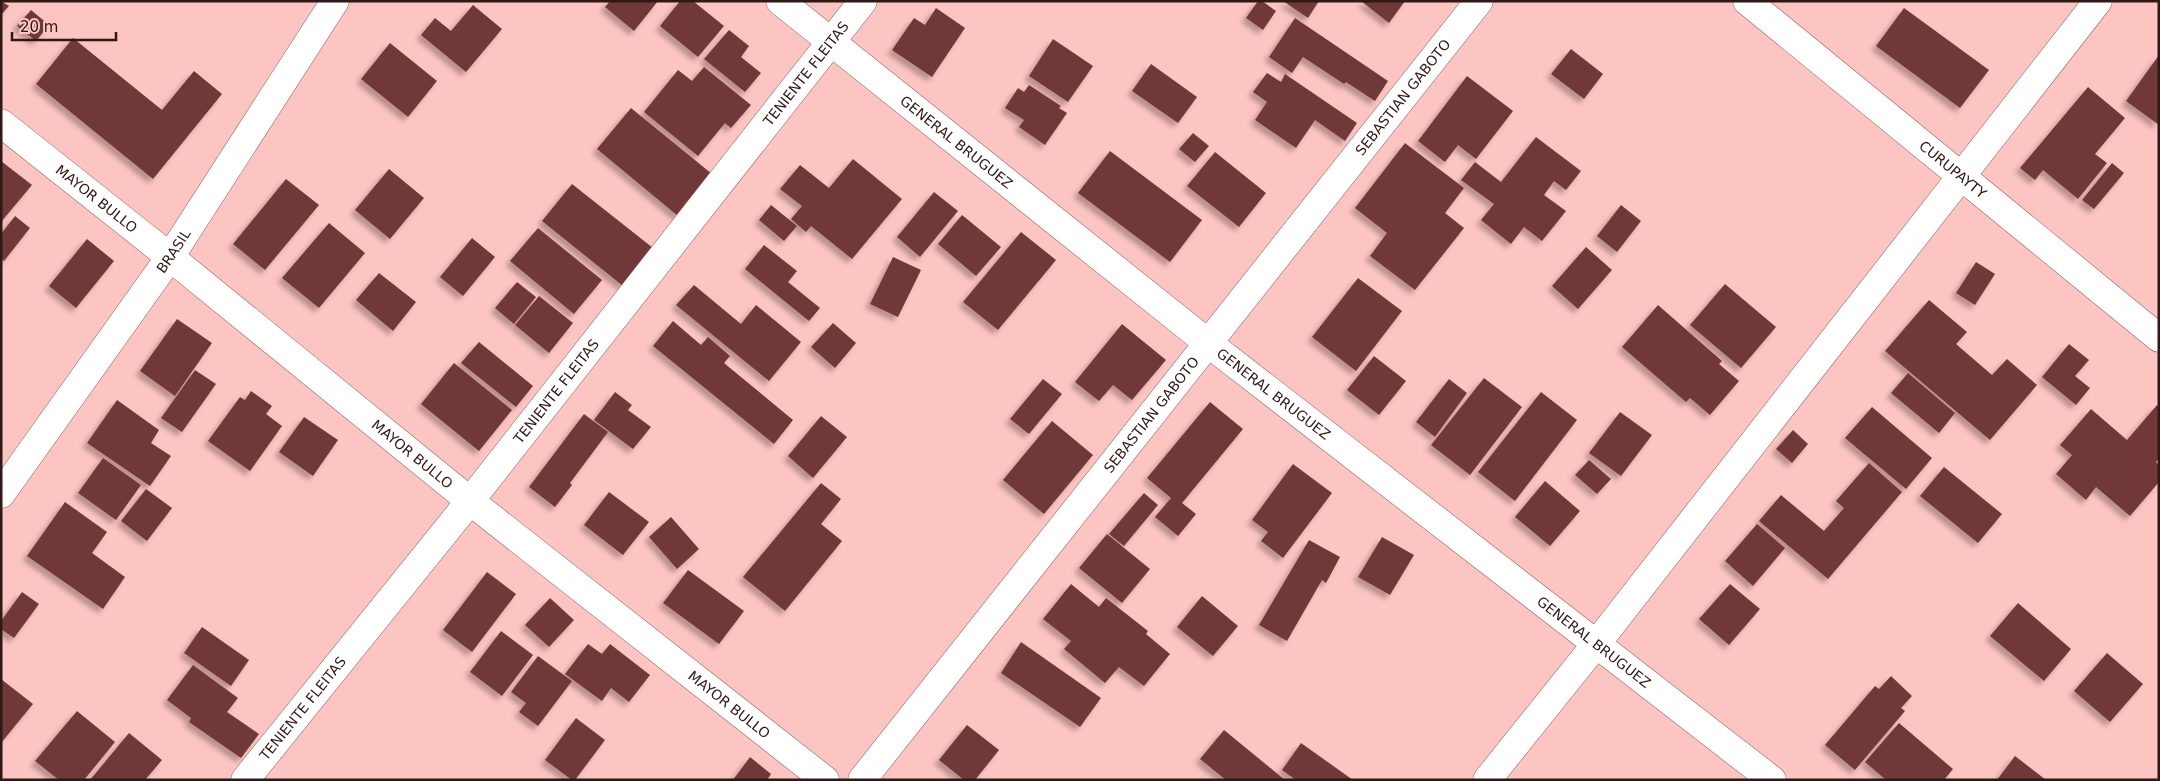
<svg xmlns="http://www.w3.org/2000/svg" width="2160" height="781" font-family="'DejaVu Sans',sans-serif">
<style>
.building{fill:#703837;filter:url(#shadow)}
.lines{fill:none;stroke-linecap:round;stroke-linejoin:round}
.street-casing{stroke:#985c5a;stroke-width:29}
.street{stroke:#fff;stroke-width:28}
.labels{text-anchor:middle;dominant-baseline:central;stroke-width:5;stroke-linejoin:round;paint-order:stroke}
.street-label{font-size:14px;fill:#301817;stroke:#fcc5c2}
</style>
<defs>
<filter id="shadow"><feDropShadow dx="-4.5" dy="4.5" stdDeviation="2.5" flood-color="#0004"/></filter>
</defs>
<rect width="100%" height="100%" fill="#fcc5c2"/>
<g class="building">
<path d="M1,1L9,6L1,15Z"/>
<path d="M610,1H658L634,31L605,7Z"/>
<path d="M680,1H693L724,26L698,57L660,26Z"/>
<path d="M1258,1H1262L1276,11L1263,30L1246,18Z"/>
<path d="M1283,1H1319L1308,18Z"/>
<path d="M1361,1H1405L1389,23Z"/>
<path d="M473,5L502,29L466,72L421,35L435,18L451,31Z"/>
<path d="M936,8L965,28L932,77L892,50L914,18L925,25Z"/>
<path d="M1904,8L1989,70L1960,108L1876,46Z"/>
<path d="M31,10L49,25L36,41L17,26Z"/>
<path d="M1295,18L1388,81L1375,101L1346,82L1344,84L1303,57L1292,73L1269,57Z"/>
<path d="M729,30L749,46L741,57L761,73L745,92L704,59Z"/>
<path d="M73,38L162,110L194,71L222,94L153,179L36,84Z"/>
<path d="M1053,39L1093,66L1068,102L1029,76Z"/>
<path d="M390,43L437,81L408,117L361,79Z"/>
<path d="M1571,49L1603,74L1584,99L1551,74Z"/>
<path d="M2159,55V125L2126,101Z"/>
<path d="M1151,64L1197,97L1178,123L1132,91Z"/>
<path d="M704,67L751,105L731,128L725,123L698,156L644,112L678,70L692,81Z"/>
<path d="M1267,73L1281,82L1285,74L1357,123L1345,141L1315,120L1296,148L1255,120L1267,102L1253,92Z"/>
<path d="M1467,76L1513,111L1476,159L1458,145L1445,162L1418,141Z"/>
<path d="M1029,85L1061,106L1059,108L1067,113L1045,145L1019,127L1024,120L1005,108L1018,88L1024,92Z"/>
<path d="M2088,87L2125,118L2095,154L2107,163L2078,199L2043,170L2035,180L2020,168Z"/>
<path d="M631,108L712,174L678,216L597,149Z"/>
<path d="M1193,133L1209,146L1195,162L1179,149Z"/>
<path d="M1536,137L1581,171L1566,190L1554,181L1544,195L1566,211L1542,241L1524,227L1511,244L1481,220L1494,204L1461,180L1475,162L1501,182Z"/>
<path d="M1405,143L1464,188L1445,213L1464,228L1415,290L1370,256L1387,233L1355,208Z"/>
<path d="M1110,151L1202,220L1170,262L1078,193Z"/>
<path d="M1215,152L1266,193L1239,227L1187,186Z"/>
<path d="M853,159L902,199L852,259L811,226L806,232L791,219L802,206L780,189L800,165L829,188Z"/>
<path d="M1,161L32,185L1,222Z"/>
<path d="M2112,163L2124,173L2094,209L2082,200Z"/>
<path d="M389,169L424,198L390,239L355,210Z"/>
<path d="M286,179L319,205L265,270L233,244Z"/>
<path d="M572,184L653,248L623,286L542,221Z"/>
<path d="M934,192L958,211L920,257L897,237Z"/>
<path d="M771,205L797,226L784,241L759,220Z"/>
<path d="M1621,205L1641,221L1617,252L1597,236Z"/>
<path d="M962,215L1001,247L976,276L938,244Z"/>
<path d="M15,216L30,228L4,261L1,258V234Z"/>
<path d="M329,223L365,253L319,308L282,278Z"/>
<path d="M538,228L602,280L574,314L510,261Z"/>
<path d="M1021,232L1056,260L998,330L963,302Z"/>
<path d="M472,238L495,257L463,296L440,277Z"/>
<path d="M87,239L114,261L76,308L49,286Z"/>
<path d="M764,245L797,271L788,282L820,308L809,321L745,269Z"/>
<path d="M1586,247L1612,270L1578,309L1552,286Z"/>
<path d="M893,257L921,270L898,317L870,304Z"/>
<path d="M1976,262L1995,274L1975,305L1956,293Z"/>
<path d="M379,273L416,302L393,331L356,300Z"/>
<path d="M1358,278L1402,311L1356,371L1312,337Z"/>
<path d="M517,282L536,297L514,324L495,308Z"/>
<path d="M1725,284L1776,327L1741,368L1690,325Z"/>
<path d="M694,285L741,324L756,305L801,342L769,381L676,305Z"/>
<path d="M539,296L573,323L549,353L515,325Z"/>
<path d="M1929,300L1967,332L1956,344L1992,375L2007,359L2037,385L1990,440L1885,351Z"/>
<path d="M1658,305L1722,361L1719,364L1739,381L1710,415L1690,398L1686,402L1622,347Z"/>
<path d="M177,319L212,343L175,396L140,371Z"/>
<path d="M673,321L701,345L708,337L730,356L724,363L793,420L774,444L653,346Z"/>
<path d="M833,323L856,343L835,368L811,347Z"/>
<path d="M1122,324L1166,360L1132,400L1113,385L1099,401L1075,382Z"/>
<path d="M479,342L533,386L516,407L461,363Z"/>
<path d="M2069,344L2089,360L2075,376L2090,388L2076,405L2042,377Z"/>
<path d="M1374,356L1406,381L1379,415L1347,390Z"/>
<path d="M454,363L512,410L479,451L421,404Z"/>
<path d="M195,370L216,384L182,432L161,418Z"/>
<path d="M1908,373L1955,413L1939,433L1891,393Z"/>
<path d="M1484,378L1522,407L1470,475L1431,445Z"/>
<path d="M1043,379L1062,394L1029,434L1010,419Z"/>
<path d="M1449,379L1467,393L1435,437L1416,422Z"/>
<path d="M251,391L272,406L266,414L282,426L250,471L208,441L240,397L245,400Z"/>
<path d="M615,392L632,405L628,410L651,427L633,449L594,420Z"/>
<path d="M1541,392L1577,420L1515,501L1478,472Z"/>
<path d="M117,400L159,430L151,443L171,456L150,486L87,443Z"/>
<path d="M1210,402L1243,429L1182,503L1196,514L1178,536L1155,517L1171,498L1147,478Z"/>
<path d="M2157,405L2159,407V458L2156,462L2159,465V482L2130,516L2096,487L2086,500L2056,474L2072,455L2060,445L2091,409L2127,440Z"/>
<path d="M1872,407L1932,458L1906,489L1845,438Z"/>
<path d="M1620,412L1652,435L1621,476L1589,453Z"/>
<path d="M584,414L608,432L570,483L572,485L555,507L529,487Z"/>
<path d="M821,416L847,437L813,478L788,456Z"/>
<path d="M304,417L338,440L313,476L279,452Z"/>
<path d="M1052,421L1093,455L1044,514L1003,480Z"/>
<path d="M1793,430L1808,444L1792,463L1776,449Z"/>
<path d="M103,458L141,485L116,520L78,493Z"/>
<path d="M1589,460L1611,479L1597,494L1575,475Z"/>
<path d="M1869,463L1902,492L1828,579L1759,521L1781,495L1824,531L1844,508L1836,501Z"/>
<path d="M1293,464L1332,493L1283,558L1261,541L1268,532L1252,520Z"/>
<path d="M1944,467L2002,514L1978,543L1920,496Z"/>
<path d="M1545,481L1580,511L1550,546L1515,517Z"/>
<path d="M821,483L841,499L821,524L842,541L785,611L743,577Z"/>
<path d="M146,489L172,508L147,541L121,521Z"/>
<path d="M609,492L649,522L623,555L584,525Z"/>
<path d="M1144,493L1158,505L1124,546L1109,534Z"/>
<path d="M65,502L107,532L92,553L125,577L103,609L27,556Z"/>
<path d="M671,517L699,549L677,569L649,537Z"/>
<path d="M1757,524L1785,548L1753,586L1725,561Z"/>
<path d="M1107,534L1150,569L1122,603L1079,568Z"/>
<path d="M1382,537L1414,555L1390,595L1358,577Z"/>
<path d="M1309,540L1340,557L1326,583L1322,580L1287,641L1259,625Z"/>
<path d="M688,570L744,611L719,644L663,603Z"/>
<path d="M487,572L516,594L472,652L443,630Z"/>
<path d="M1071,584L1099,607L1106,598L1148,631L1146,634L1170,654L1144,686L1119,667L1105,683L1064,649L1071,641L1043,619Z"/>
<path d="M1730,584L1760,609L1729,645L1699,619Z"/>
<path d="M22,592L39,604L14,638L1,629V621Z"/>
<path d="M1202,596L1238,626L1213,656L1177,627Z"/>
<path d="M550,598L574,620L549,647L525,625Z"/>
<path d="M2018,603L2071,649L2044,681L1990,636Z"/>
<path d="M202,627L249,660L231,686L184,653Z"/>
<path d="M501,631L533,655L502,696L470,672Z"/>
<path d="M1021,642L1101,698L1080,727L1001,673Z"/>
<path d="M588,644L602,654L610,644L650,675L629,702L611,688L602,701L565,674Z"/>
<path d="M2107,653L2143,684L2110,722L2074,691Z"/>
<path d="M538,656L572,681L538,726L519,712L526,703L511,692Z"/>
<path d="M193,665L238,698L227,712L259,734L241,758L189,722L191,718L167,700Z"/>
<path d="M1891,676L1912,696L1901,708L1905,711L1855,770L1825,745L1875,686L1879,689Z"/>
<path d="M1,679L33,704L1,743Z"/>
<path d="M77,711L115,742L84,780H59L35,761Z"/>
<path d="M576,718L605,740L575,780H572L545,760Z"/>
<path d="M1899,723L1953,769L1944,780H1886L1865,762Z"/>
<path d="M967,725L999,750L975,780H964L939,760Z"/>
<path d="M1224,730L1285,780H1226L1200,759Z"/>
<path d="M129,733L162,760L145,780H90Z"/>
<path d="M1301,743L1353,780H1296L1282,770Z"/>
<path d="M2015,756L2046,780H1997Z"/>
<path d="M750,757L771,774L767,780H733Z"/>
</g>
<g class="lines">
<g class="street-casing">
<g id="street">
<path id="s1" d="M780,1L1208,343L1772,780"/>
<path id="s2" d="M1747,1L2159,338"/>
<path id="s3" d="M1,123L170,257L470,501L825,780"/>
<path id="s4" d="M1,494L170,257L335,1"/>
<path id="s5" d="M245,780L470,501L863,1"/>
<path id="s6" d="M862,780L1479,1"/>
<path d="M1487,780L1597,643L2098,1"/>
</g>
</g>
<use href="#street" class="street"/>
</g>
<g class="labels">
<g class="street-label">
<text stroke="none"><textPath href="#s5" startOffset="902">TENIENTE FLEITAS</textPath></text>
<text stroke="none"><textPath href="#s6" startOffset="871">SEBASTIAN GABOTO</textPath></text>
<text stroke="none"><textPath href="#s1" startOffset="226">GENERAL BRUGUEZ</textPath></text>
<text stroke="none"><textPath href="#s2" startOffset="266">CURUPAYTY</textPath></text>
<text stroke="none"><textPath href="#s3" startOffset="122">MAYOR BULLO</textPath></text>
<text stroke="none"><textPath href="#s4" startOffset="298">BRASIL</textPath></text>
<text stroke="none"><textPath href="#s5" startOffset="498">TENIENTE FLEITAS</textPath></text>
<text stroke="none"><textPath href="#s1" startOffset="631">GENERAL BRUGUEZ</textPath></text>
<text stroke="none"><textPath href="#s6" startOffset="466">SEBASTIAN GABOTO</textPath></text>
<text stroke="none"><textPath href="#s3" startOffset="528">MAYOR BULLO</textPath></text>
<text stroke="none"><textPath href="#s1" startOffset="1036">GENERAL BRUGUEZ</textPath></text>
<text stroke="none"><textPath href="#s3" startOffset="932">MAYOR BULLO</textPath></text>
<text stroke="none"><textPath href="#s5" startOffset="92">TENIENTE FLEITAS</textPath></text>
</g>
</g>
<rect width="2160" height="781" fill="none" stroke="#301817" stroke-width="5"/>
<path d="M12 32v8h104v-8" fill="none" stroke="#301817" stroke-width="2.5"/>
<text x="20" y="32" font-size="15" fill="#301817" stroke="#fcc5c2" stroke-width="4" paint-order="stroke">20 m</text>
</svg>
